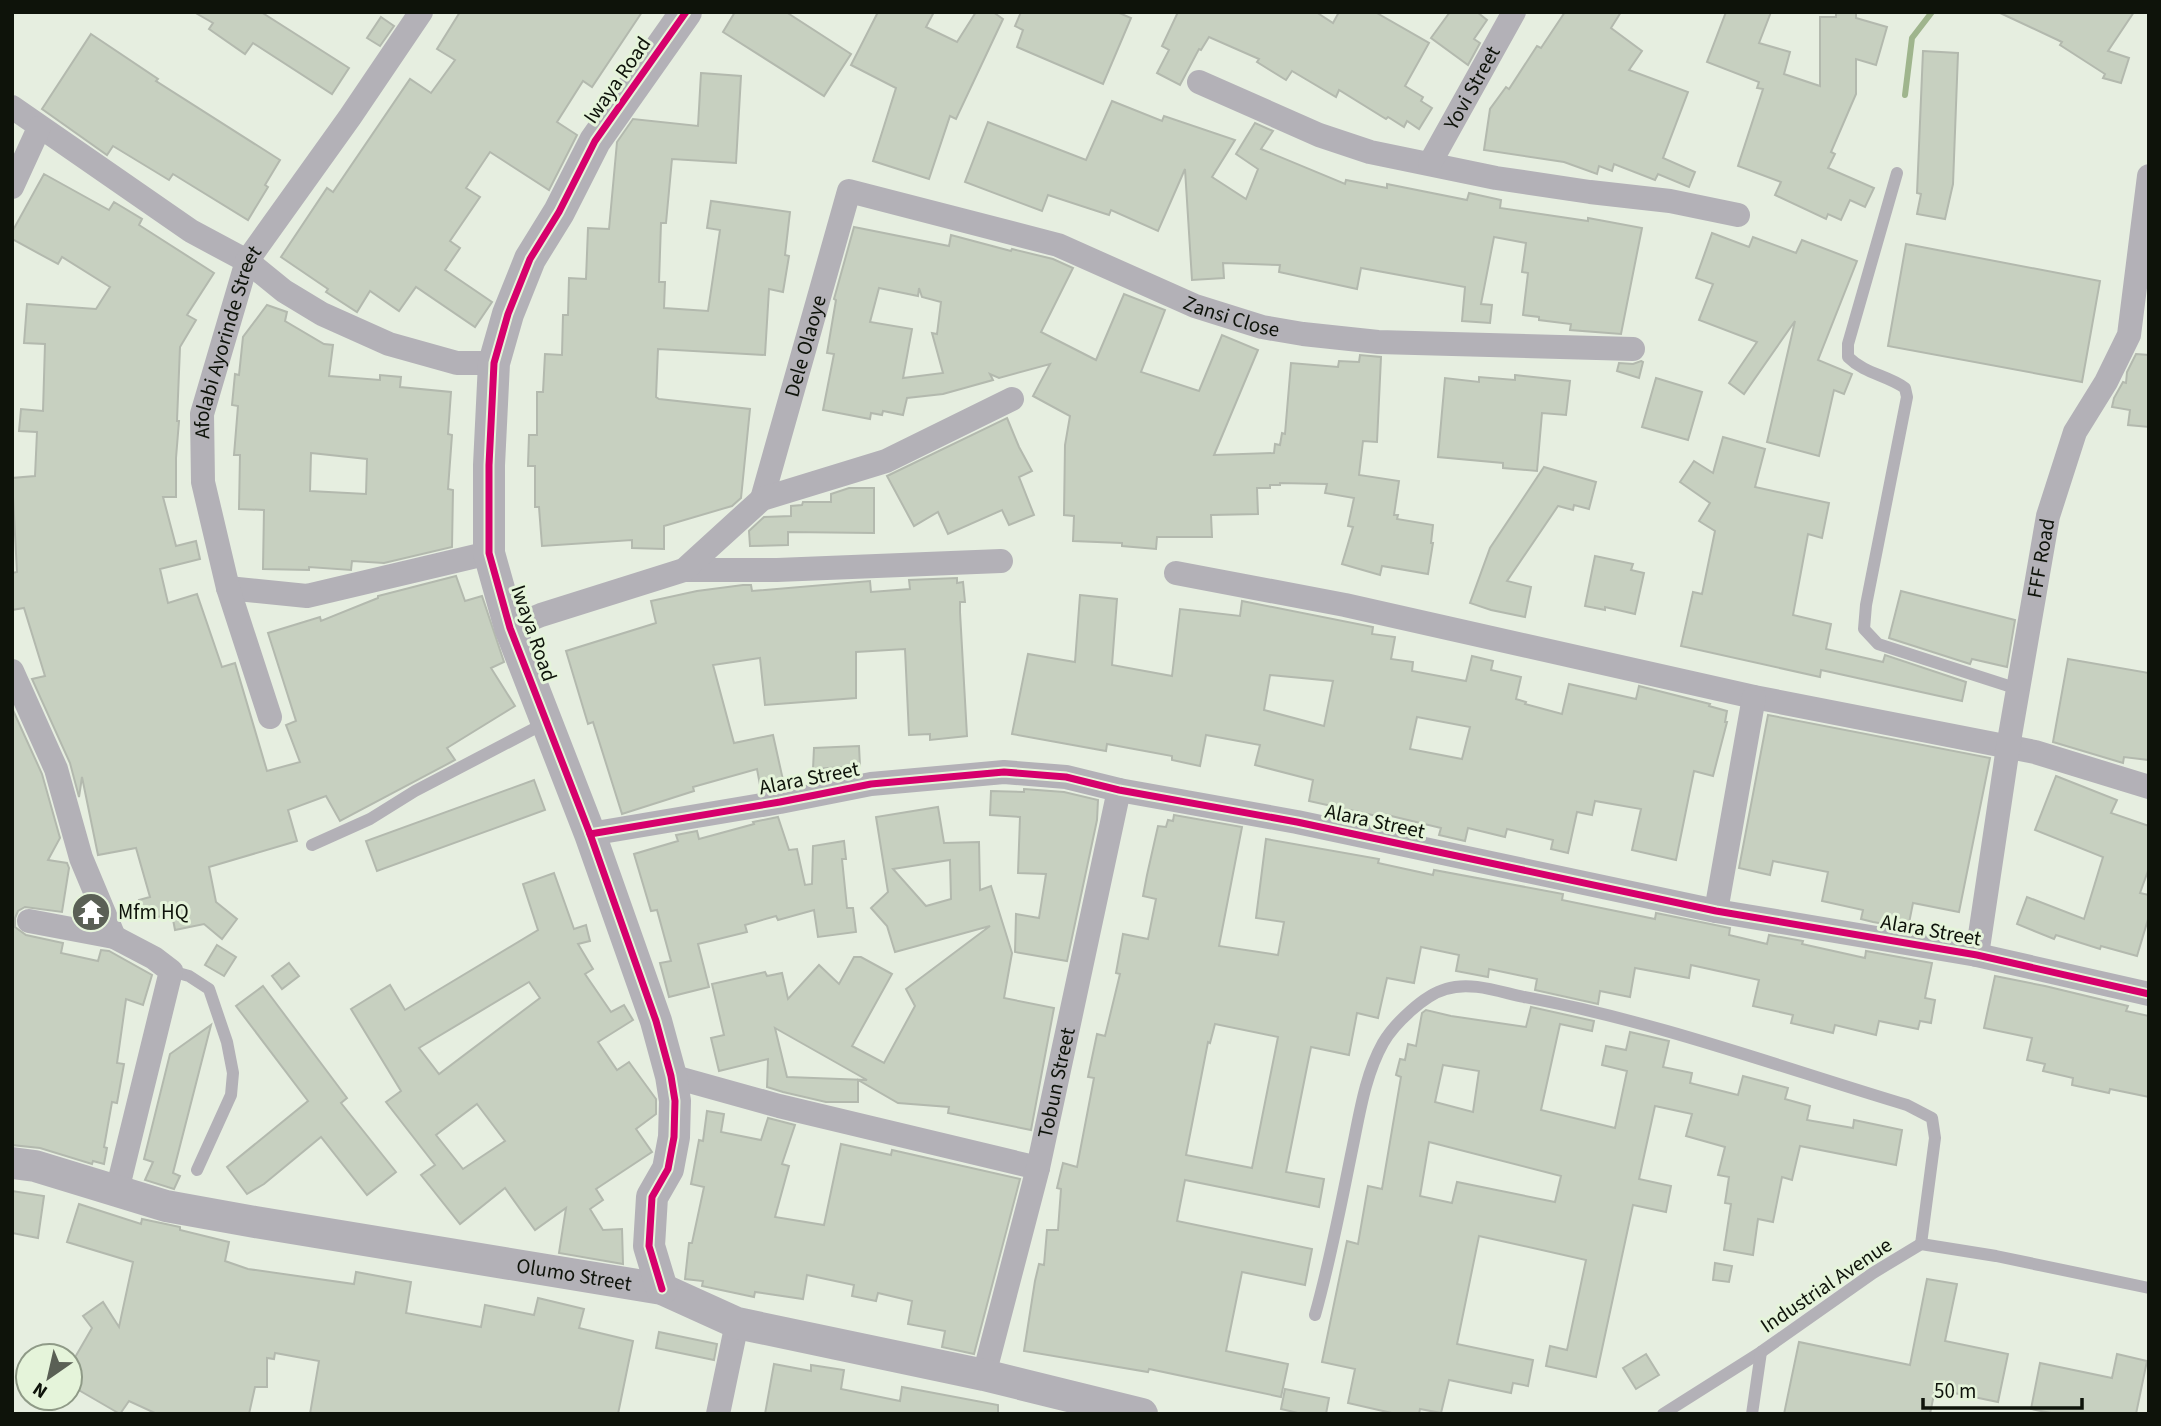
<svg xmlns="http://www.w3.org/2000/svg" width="2161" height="1426" font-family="'Source Sans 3',sans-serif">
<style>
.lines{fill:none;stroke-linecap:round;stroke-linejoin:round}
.stream{stroke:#9fb58d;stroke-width:6}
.building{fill:#c7d0c0;stroke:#b3b9ae;stroke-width:2;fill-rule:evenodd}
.service{stroke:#b3b1b7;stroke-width:12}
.minor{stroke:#b3b1b7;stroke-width:24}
.tertiary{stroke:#b3b1b7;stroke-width:32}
.cycleway-casing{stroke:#e5f4da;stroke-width:11}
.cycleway{stroke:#d6006c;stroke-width:7}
.labels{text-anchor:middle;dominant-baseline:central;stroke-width:6;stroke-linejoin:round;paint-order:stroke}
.street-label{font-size:21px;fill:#0e130a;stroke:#e5f4da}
.poi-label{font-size:21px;fill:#0e130a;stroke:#e5f4da;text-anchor:start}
</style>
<rect width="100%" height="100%" fill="#e6eee0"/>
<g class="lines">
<path class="stream" d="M1905,95L1912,38L1932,12"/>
</g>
<g class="building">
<path d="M194,12H261L349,68L332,94L253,43L245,54L209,29L213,23Z"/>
<path d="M460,12H642L592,87L583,81L557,122L577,135L549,190L490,152L466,188L480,197L450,241L460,248L445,270L492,302L475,327L416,287L399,311L370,291L357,312L326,292L328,289L281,257L327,188L333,192L410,79L431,93L455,60L437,49Z"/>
<path d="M735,12H786L851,54L824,96L723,32Z"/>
<path d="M878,12H934L926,27L957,42L976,12H993L1003,19L956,119L950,116L929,179L873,161L896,88L851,65Z"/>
<path d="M1021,12H1117L1131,18L1103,84L1017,47L1023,30L1015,26Z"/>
<path d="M1178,12H1316L1333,23L1339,12H1375L1429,43L1405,86L1423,97L1421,101L1432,108L1419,129L1407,121L1404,127L1388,117L1386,119L1339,90L1336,97L1292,71L1286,80L1257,62L1259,59L1209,37L1201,50L1199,49L1180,85L1157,73L1169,50L1162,46Z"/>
<path d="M1450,12H1477L1487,20L1474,39L1480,43L1468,65L1431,38Z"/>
<path d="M1565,12H1621L1611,28L1642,51L1629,70L1688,92L1663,158L1695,172L1689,187L1658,174L1655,180L1614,164L1612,171L1599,166L1597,174L1564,162L1484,150L1490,109L1506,87L1509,89L1537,46L1541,48Z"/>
<path d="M1726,12H1771L1759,43L1790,52L1784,74L1820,86V17H1836V12H1856V18L1887,27L1876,65L1856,59V94L1831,152L1835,154L1828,168L1874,188L1865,207L1850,200L1841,220L1828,214L1826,219L1775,195L1781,182L1738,166L1763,89L1757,88L1759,82L1707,62Z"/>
<path d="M1998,12H2134L2108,51L2129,58L2121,83L2103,78L2105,74L2060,45L2062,42Z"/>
<path d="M381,17L394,26L380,46L367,38Z"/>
<path d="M91,34L158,79L156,81L280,160L265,185L268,187L248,220L173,174L169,180L113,146L107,155L42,109Z"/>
<path d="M1923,51L1958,53L1953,184L1945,219L1917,214L1921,194L1917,193Z"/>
<path d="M701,73L741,76L736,163L672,159L666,223H661L659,282H665L664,308L708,311L720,230L707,228L711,201L790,212L785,255L789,256L783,292L769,289L765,355L658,349L656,397L659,399L750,409L741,498L732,506L664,526V549L632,548V540L542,546L539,507H535V466H528L529,435H537V392H543L545,354L562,355L563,315H568L569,278L586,279L588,228L609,229L617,142L633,119L698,126Z"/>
<path d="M1112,101L1162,121L1164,116L1235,140L1212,177L1246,199L1258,169L1236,154L1255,123L1273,131L1261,149L1345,184L1346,180L1387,188V184L1467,200L1469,193L1501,200L1500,208L1588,221V218L1642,228L1621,334L1570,330L1571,324L1539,320V317L1523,315L1528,273L1522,272L1526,243L1494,237L1481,304L1492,305L1490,323L1462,321L1465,287L1361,268L1357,289L1279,272L1280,265L1223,263L1224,278L1192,280L1185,169L1158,231L1111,210L1109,215L1048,195L1042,211L965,182L988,122L1086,160Z"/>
<path d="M44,174L109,210L114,202L142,219L139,225L214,273L187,315L196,320L180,347L177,421H179L176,458V497H163L176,546L196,541L200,559L160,569L168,603L197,594L222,667L235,663L267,771L300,762L286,725L296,721L268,633L320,617L321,621L378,598V596L456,576L465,601L482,596L504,662L491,668L515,706L447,748L455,760L340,821L326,796L288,810L297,841L209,867L216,902L237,919L222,939L204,924L175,930L172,914L143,920L139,900L150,897L136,848L98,855L82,777L79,797L70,763L32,679L45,676L24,608L12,610V573L17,572L12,478L35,476L37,432L19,431L21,409L43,411L45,344L24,343L27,304L96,309L110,287L62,257L58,264L12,239V232Z"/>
<path d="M854,227L949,246L951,235L1011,251L1012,249L1053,259L1073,268L1041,332L1096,360L1124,294L1165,310L1141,372L1199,391L1222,335L1258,350L1214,455L1274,453L1275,444L1280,445L1282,433L1285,434L1291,363L1338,367L1339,361L1359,362L1360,355L1381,357L1377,442L1363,441L1359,475L1399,481L1394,515H1398L1397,519L1433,525L1431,543H1433L1428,574L1382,566L1380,575L1342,564L1353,527L1348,526L1354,498L1325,493L1327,484L1280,483V485H1270V488H1257L1258,514L1211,515L1212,537H1157L1156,549L1122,546V543L1073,541L1074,516L1064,515L1065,445L1070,416L1033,396L1050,364L999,378L990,374L993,380L943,394L907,398L903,415L883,411L882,415L871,413L870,419L823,410L834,354L827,353L836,300L834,299ZM879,288L918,296L919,288L922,297L941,302L937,334L932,333L943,373L903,378L912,329L870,322Z"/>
<path d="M1712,233L1749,247L1753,237L1796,253L1802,240L1857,261L1818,360L1852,374L1844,394L1834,390L1819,456L1767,442L1795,321L1744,394L1729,383L1757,342L1699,320L1713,284L1696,278Z"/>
<path d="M1906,244L2100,281L2082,382L1888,346Z"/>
<path d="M267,305L287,312L285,321L324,344L333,345L329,376L380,380V375L401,377L400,387L451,392L448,434L452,435L448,489L453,490L452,547L384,563L352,561L351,570L309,567V570L263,569L264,510L239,509L240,455H234L238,406L232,405L235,374L239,375L243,337ZM311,453L367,459L366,494L310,491Z"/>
<path d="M2136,354L2149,355V427L2128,425L2130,410L2112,407L2114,398L2123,382L2126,383L2127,372Z"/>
<path d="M1641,361L1643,362L1639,378L1617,371L1619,363L1633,364Z"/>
<path d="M1515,375L1570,381L1566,415L1542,413L1537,471L1503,468V463L1438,457L1445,378L1479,382V377L1515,380Z"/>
<path d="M1656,378L1702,392L1688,440L1642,427Z"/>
<path d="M1007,418L1019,447L1032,471L1019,477L1034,515L1009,525L1002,510L948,534L938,512L914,526L887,476Z"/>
<path d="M1723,437L1765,449L1755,487L1829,503L1822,538L1808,534L1793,615L1831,624L1826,649L1883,662L1885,655L1966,682L1962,701L1821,670L1820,677L1681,646L1693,592L1702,594L1715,531L1699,521L1710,503L1680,482L1694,461L1713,473Z"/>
<path d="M1544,467L1596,482L1589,509L1574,505L1573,510L1558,506L1507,581L1531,587L1525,617L1491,610L1470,603L1490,548Z"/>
<path d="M849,488H874V533L788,532V545L750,546L749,531L764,517L791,516V506L802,505L803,502H831V494Z"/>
<path d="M1595,556L1633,564L1631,570L1644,573L1635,614L1605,607V610L1585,606Z"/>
<path d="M957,578V583L963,582L965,602H960V612L967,736L930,740V734L909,735L905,649L856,652V698L765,705L760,658L713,665L734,743L773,735L783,780L760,785L757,769L693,787L694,791L622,814L593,722L588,724L566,651L656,623L651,601L697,591L743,585H751L752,591L870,581L871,592L910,589L909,580Z"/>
<path d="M1901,591L2015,620L2007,667L1972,659L1970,664L1889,638Z"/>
<path d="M1080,595L1117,599L1112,665L1172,676L1180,609L1240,616L1242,601L1373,627L1372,634L1395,637L1391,659L1413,662L1412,671L1466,681L1472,656L1493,661L1491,670L1521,677L1516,699L1526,702L1525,704L1562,714L1569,684L1636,699L1639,686L1710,704L1709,706L1727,711L1725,722H1727L1713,776L1694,771L1676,860L1632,850L1641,809L1595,801L1592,815L1577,812L1568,853L1551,849L1553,840L1507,829L1505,837L1468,828L1465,841L1439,835L1441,828L1387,815L1386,818L1309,801L1313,780L1255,765L1260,745L1206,735L1200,766L1172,760V756L1107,744L1106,751L1012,734L1028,654L1075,662ZM1270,675L1333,681L1324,726L1264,710ZM1417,717L1470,727L1462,759L1410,749Z"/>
<path d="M2068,659L2149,673V760L2124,757L2123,763L2053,742Z"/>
<path d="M12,708L42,774L60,838L48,860L67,863L69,868L62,912L25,907L18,911L15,918V927L26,935L63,943L61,953L98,961L101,950L109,951L152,975L143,1005L126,999L117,1063L124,1064L117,1103L112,1102L104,1147L107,1148L104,1164L93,1161L92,1164L40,1148L12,1145Z"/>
<path d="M1768,715L1990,758L1959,912L1913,903L1908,928L1873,922L1861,919L1863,910L1822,901L1828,872L1773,861L1770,875L1739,868Z"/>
<path d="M859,746L860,766L813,769L814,748Z"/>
<path d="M2056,776L2117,800L2111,813L2149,826V868L2140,893L2149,895V916L2137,956L2101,946L2100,949L2056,935L2054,939L2017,924L2027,897L2084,919L2103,857L2035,830Z"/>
<path d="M534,780L545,810L377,871L366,841Z"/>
<path d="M1024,789L1064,792L1098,800L1097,820L1067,961L1015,952L1016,914L1039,918L1046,874L1018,873L1020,817L990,815L991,791L1024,792Z"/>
<path d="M938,807L944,843L979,842L980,890L991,886L1012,953L1004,998L1054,1008L1031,1130L948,1113L949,1107L898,1103L858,1080V1102H826L783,1092L767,1087L768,1059L719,1071L711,1038L724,1035L712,984L765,972L767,976L782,973L788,999L819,965L839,984L854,957H861L892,974L852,1046L884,1063L915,1006L906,989L990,926L895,952L887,926L871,908L888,892L876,817ZM950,860L951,899L926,906L893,869ZM775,1028L867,1080L787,1077Z"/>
<path d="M1174,815L1242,827L1219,946L1278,955L1284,922L1256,918L1266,839L1379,859L1378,863L1433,875L1434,870L1563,894L1562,900L1655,919L1656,913L1730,928L1729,935L1767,944L1769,935L1803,941L1802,944L1865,958L1866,951L1932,963L1925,998L1935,1000L1931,1023L1920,1021L1918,1029L1879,1021L1876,1035L1835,1025L1833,1033L1791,1023L1793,1015L1753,1006L1759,980L1691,965L1689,978L1635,968L1630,997L1600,991L1598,1004L1535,990L1537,979L1489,969L1488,977L1456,971L1459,955L1421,947L1414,983L1387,978L1378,1018L1357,1013L1349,1055L1311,1047L1286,1172L1324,1179L1319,1207L1185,1180L1177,1221L1312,1249L1305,1285L1242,1272L1226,1351L1288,1364L1281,1397L1149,1369L1148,1372L1024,1351L1035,1281L1039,1264L1044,1265L1047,1230H1058L1061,1189L1057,1188L1063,1163L1077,1167L1094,1078L1088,1077L1097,1034L1105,1036L1120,974L1116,973L1123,934L1148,939L1156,899L1143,896L1147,875L1158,826L1166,827L1168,820L1173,821ZM1215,1024L1278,1037L1252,1168L1186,1155L1208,1042L1210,1043Z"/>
<path d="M778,817L789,850L797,849L805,885L812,884L813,846L844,841L846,859H842L847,908H853L856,932L818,937L814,910L778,920L776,916L745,925L747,932L698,944L709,987L669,997L660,963L671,961L657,910L651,911L634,854L678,841L676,835L697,831L699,839L754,824L753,822Z"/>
<path d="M554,873L574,929L586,925L590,941L578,944L593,969L585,974L611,1012L624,1005L633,1020L598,1042L617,1070L629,1062L656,1099V1114L636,1129L652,1152L596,1189L603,1200L590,1209L603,1230L622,1229L623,1264L559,1253L566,1208L535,1230L505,1188L460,1224L421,1175L435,1165L386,1102L401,1091L351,1009L390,985L405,1010L538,930L523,884ZM529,982L540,998L439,1074L419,1048ZM477,1104L505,1141L463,1169L436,1135Z"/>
<path d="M217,945L236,957L224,976L205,965Z"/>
<path d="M289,963L299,976L282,989L272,976Z"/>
<path d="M1995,976L2045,986L2128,1006L2126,1011L2149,1016V1097L2110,1089L2109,1093L2072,1085L2073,1078L2043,1071L2045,1064L2027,1060L2032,1038L1984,1028Z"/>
<path d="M263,986L347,1098L341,1103L396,1172L367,1195L321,1137L264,1184L247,1194L227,1167L308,1101L236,1006Z"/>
<path d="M1531,1007L1594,1021L1592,1031L1560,1024L1541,1110L1615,1128L1627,1071L1602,1065L1606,1046L1626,1050L1630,1032L1669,1041L1663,1067L1692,1073L1690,1083L1738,1095L1743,1076L1788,1088L1785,1099L1810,1106L1807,1120L1853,1128L1854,1120L1902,1130L1896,1165L1800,1146L1792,1180L1782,1177L1773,1222L1758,1219L1753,1255L1724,1250L1731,1204L1725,1203L1729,1177L1718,1175L1725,1147L1686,1136L1692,1114L1655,1106L1639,1179L1671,1186L1666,1212L1633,1205L1596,1377L1546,1366L1550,1346L1567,1350L1586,1260L1479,1236L1457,1344L1533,1360L1528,1386L1513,1383L1511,1393L1449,1380L1441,1413L1420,1409L1419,1414H1396L1348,1403L1355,1369L1322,1362L1347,1241L1358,1244L1368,1186L1382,1189L1401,1077L1396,1075L1400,1059L1405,1060L1408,1044L1416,1046L1422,1013L1426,1010L1451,1016L1526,1027ZM1443,1065L1479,1071L1473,1112L1435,1102ZM1429,1142L1561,1176L1555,1202L1457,1182L1452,1203L1420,1196Z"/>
<path d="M211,1025L173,1173L180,1176L174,1189L145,1180L153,1162L144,1159L170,1054Z"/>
<path d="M707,1111L724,1114L721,1132L761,1140L768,1118L795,1125L782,1164L789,1166L775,1217L824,1225L841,1144L891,1155L892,1150L1020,1179L974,1354L942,1347L945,1331L908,1324L912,1301L878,1293L876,1301L852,1296L854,1285L807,1275L803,1299L755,1292L754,1297L702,1286L703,1281L685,1279L689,1243H692L704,1187L691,1184L699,1140L703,1141Z"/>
<path d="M12,1191L44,1196L38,1238L12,1233Z"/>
<path d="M79,1204L141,1224L142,1219L180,1227V1230L229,1242L225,1261L248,1269L354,1284L356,1272L411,1282L406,1313L481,1327L485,1305L534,1315L538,1298L584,1309L579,1328L633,1341L618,1414H310L319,1361L275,1353L274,1359L267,1358V1387H255L249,1414H157L129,1401L120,1414L70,1385V1366L92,1328L83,1316L103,1302L119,1327L133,1262L67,1242Z"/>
<path d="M1715,1263L1732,1266L1729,1282L1713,1280Z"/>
<path d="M1927,1279L1957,1284L1945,1341L2008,1354L1998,1402L1935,1389L1930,1414H1784L1799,1342L1910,1365Z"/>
<path d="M659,1332L717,1344L714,1360L656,1348Z"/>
<path d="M1646,1354L1659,1375L1636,1389L1623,1368Z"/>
<path d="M2117,1354L2147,1361L2136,1414H2056L2031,1409L2040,1363L2112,1378Z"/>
<path d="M774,1364L811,1371V1365L844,1370L841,1389L900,1401L902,1387L998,1405V1414H765Z"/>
<path d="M1285,1389L1329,1398L1326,1414H1302L1281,1409Z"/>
</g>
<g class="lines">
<g class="service">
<path d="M1897,173L1848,344V357C1865,374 1887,375 1905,388L1907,397L1866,605L1864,629L1878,644L2018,689"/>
<path d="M312,845L370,819L415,791L547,722"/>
<path d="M171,971L189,976L209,989L227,1042L233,1073L231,1095L197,1170"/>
<path d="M1315,1315C1330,1262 1340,1209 1351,1155C1359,1118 1364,1077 1383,1043C1394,1024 1424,995 1446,989C1471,981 1500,992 1524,997C1655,1021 1780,1067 1907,1105L1932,1118L1935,1138L1921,1244"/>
<path d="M1663,1414L1761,1352L1873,1273L1921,1244L1996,1256L2149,1288"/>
<path d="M1752,1414L1761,1352"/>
</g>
<g class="minor">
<path d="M1199,82L1319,135L1370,152L1496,178L1590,192L1670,201L1738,215"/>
<path d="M12,107L191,231L247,261L284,291L322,314L389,344L457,363H494"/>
<path id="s1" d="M1430,163L1514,12"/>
<path d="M12,187L39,128"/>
<path id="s2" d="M762,499L849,191L1058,245L1195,306L1262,327L1303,334L1378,342L1633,349"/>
<path d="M684,570H777L1001,561"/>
<path d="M1176,573L1345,605L1754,697L2035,752L2149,787"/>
<path d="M228,588L307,596L489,553"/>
<path d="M510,628L541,615L684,570L762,499L886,461L1012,399"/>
<path d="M12,671L56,769L81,858L114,937"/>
<path id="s3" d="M270,717L228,588L203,482L202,414L247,261L350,117L421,12"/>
<path d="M590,834L780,802L871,784L1004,772L1066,777L1119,790L1297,822L1716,911L1977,955L2149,994"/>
<path d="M1716,911L1754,697"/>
<path d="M29,921L114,937L154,958L171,971L117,1191"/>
<path id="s4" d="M1977,955L2008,747L2048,516L2075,432L2106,382L2129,335L2149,176"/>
<path d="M671,1076L779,1106L1038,1168"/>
<path id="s5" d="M984,1375L1038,1168L1119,790"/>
<path d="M718,1414L737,1323"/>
</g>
<g class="tertiary">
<path id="s6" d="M12,1163L35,1166L166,1206L255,1222L662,1289L737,1323L984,1375L1142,1414"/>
<path d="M662,1289L649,1246L652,1197L668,1169L674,1137L675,1101L671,1076L656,1021L590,834L510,628L489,553V465L494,363L508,314L530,259L559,212L595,141L686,12"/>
</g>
<g class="cycleway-casing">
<g id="cycleway">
<path d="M590,834L780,802L871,784L1004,772L1066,777L1119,790L1297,822L1716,911L1977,955L2149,994"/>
<path d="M662,1289L649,1246L652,1197L668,1169L674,1137L675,1101L671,1076L656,1021L590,834L510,628L489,553V465L494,363L508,314L530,259L559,212L595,141L686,12"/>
</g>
</g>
<use href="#cycleway" class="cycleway"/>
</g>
<defs>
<g id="temple-disc" transform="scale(2.0125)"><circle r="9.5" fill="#5a6055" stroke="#e5f4da"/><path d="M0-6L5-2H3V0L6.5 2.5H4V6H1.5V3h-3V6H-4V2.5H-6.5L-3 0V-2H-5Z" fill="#fff"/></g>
</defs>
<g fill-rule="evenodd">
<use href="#temple-disc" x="91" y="912"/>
</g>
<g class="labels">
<g class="street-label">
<text transform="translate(617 80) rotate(-55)">Iwaya Road</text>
<text stroke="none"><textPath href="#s1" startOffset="86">Yovi Street</textPath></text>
<text stroke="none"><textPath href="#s2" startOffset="724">Zansi Close</textPath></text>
<text stroke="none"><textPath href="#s3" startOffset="388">Afolabi Ayorinde Street</textPath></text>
<text stroke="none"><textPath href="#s2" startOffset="159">Dele Olaoye</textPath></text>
<text stroke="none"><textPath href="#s4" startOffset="402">FFF Road</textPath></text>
<text transform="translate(534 633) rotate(71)">Iwaya Road</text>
<text transform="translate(809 778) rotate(-11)">Alara Street</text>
<text transform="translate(1375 821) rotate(12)">Alara Street</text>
<text transform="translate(1931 930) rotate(10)">Alara Street</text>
<text stroke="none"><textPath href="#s5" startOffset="301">Tobun Street</textPath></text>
<text stroke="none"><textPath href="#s6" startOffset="574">Olumo Street</textPath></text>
<text transform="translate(1826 1285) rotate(-34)">Industrial Avenue</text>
</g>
<g class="poi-label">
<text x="118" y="912">Mfm HQ</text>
</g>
</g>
<rect width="2161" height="1426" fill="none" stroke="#0e130a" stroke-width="28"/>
<g transform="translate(49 1377) rotate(214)"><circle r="33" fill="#e5f4da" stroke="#8f9a87" stroke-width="2"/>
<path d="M0-5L12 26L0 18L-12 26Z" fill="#5a6055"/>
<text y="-10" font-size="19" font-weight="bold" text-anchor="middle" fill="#0e130a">N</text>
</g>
<path d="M1923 1398v10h159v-10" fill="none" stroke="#0e130a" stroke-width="3.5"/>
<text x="1934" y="1398" font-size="21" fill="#0e130a" stroke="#e5f4da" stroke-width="5" paint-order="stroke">50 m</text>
</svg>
